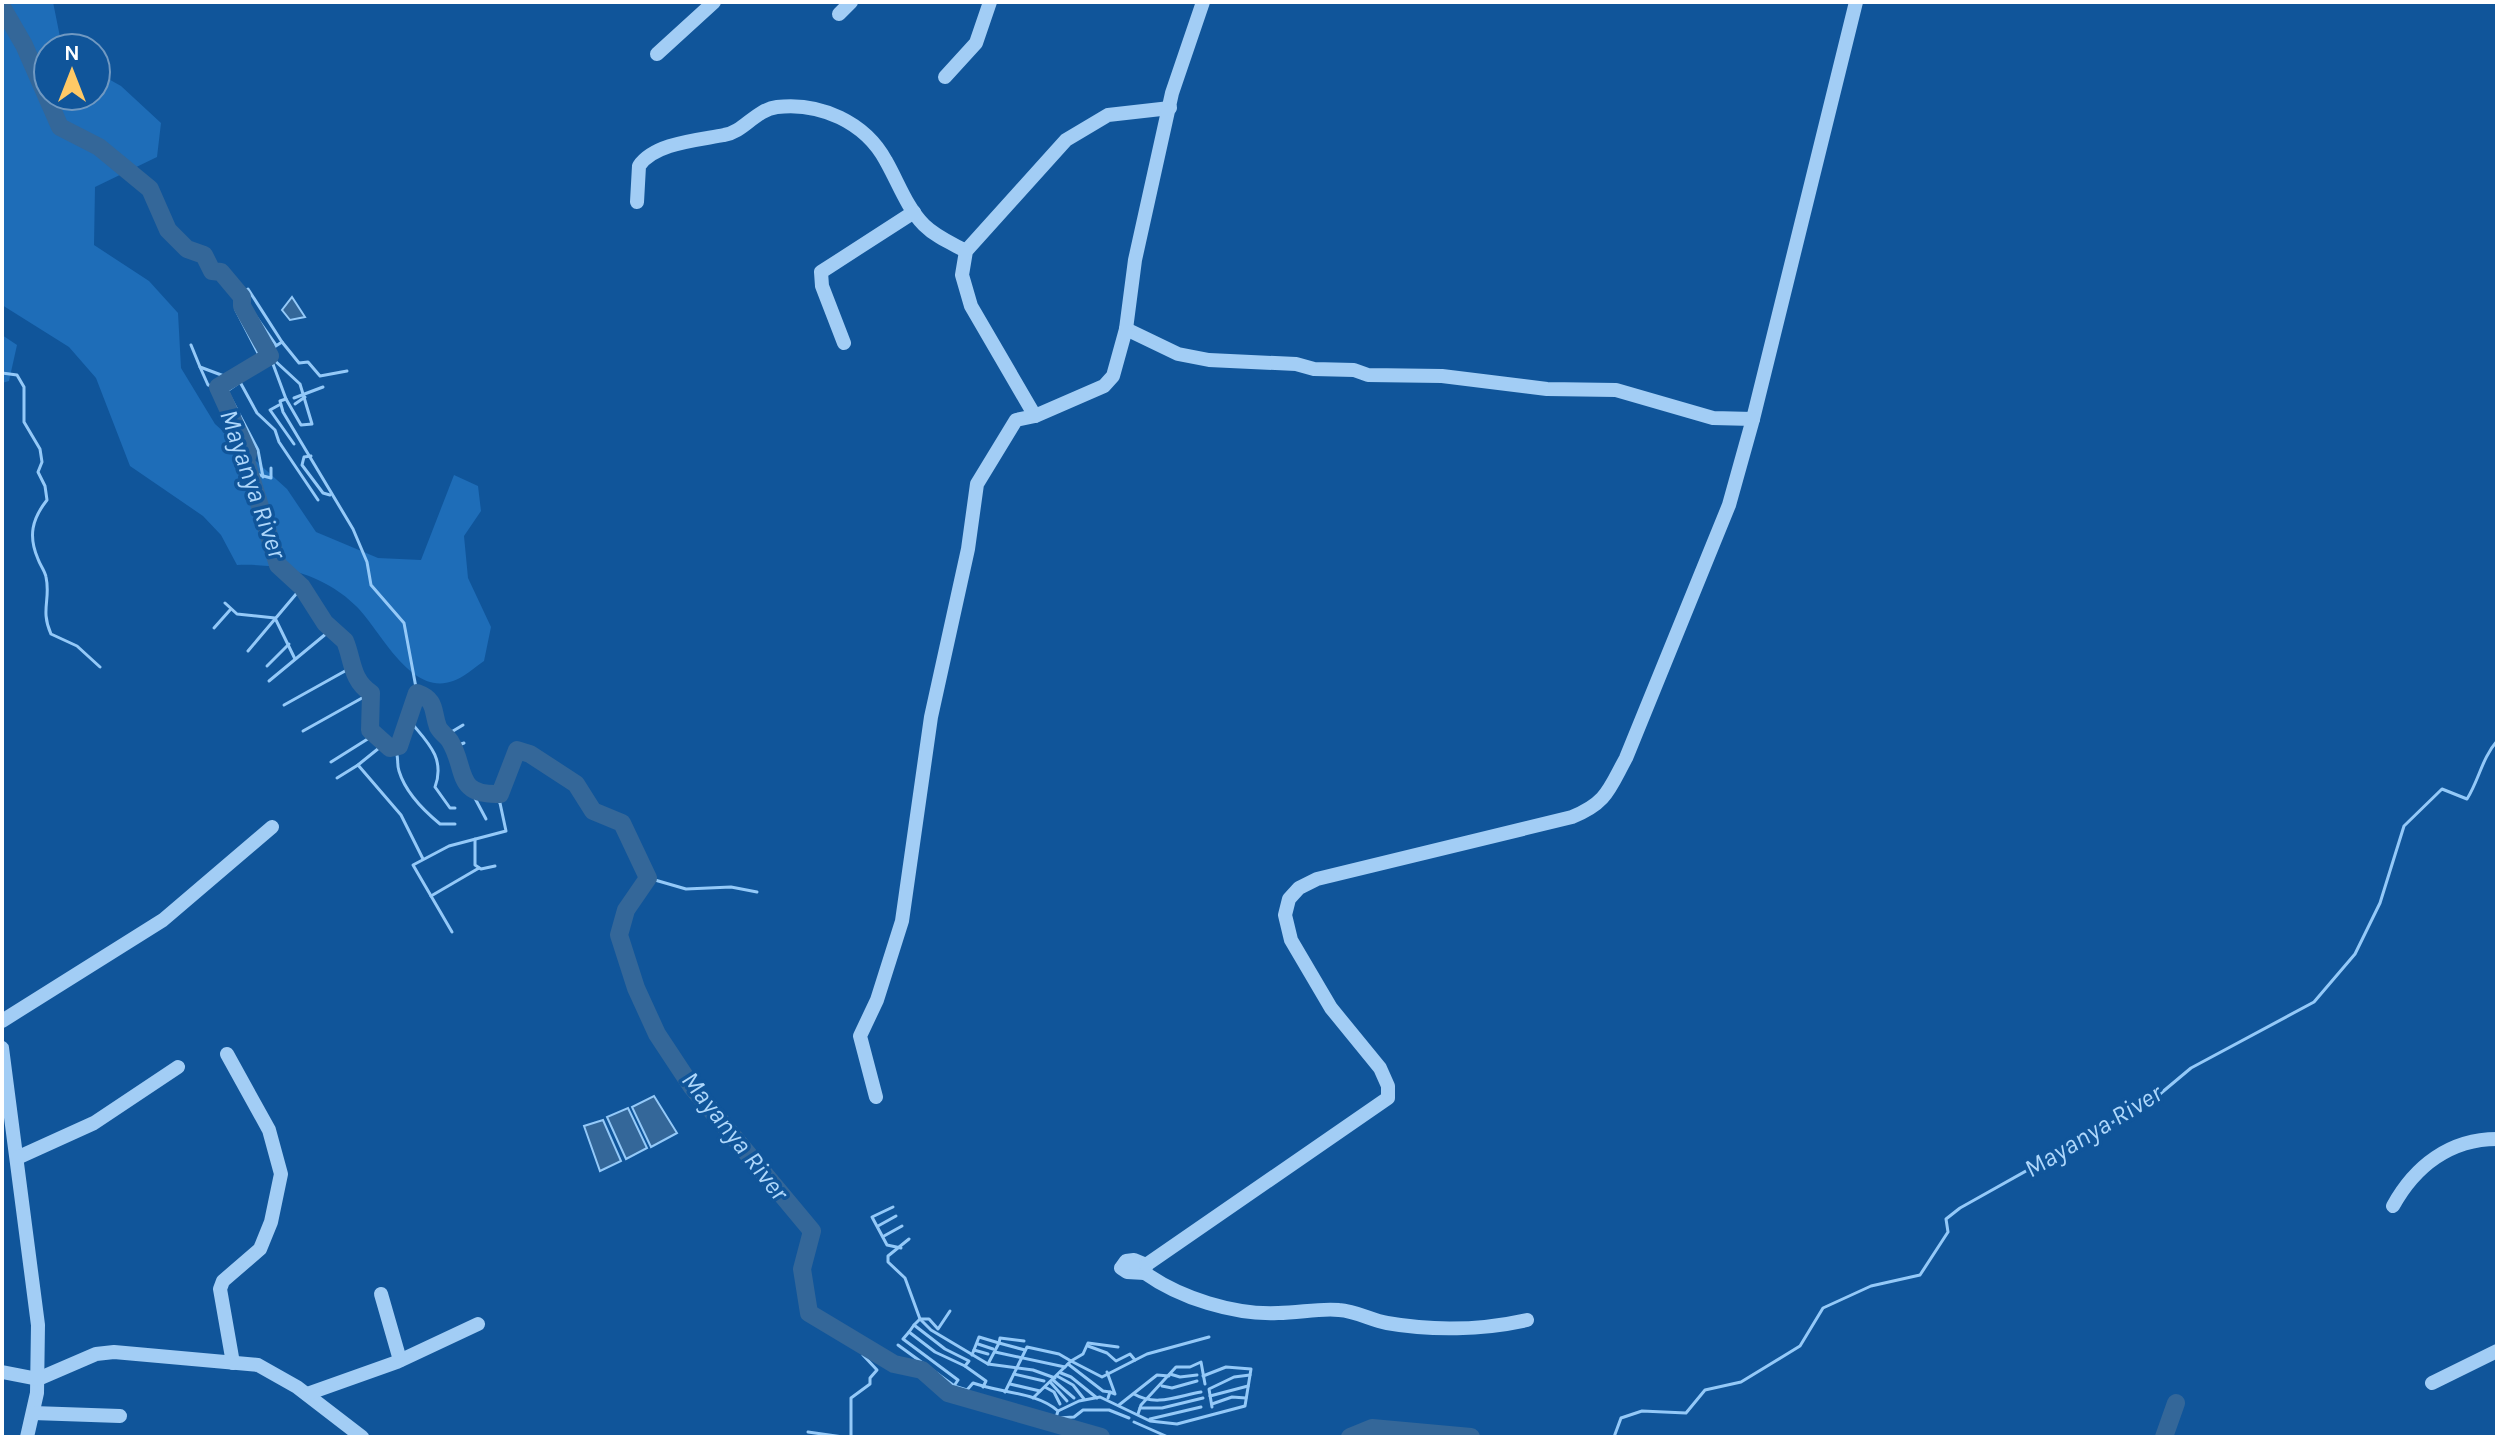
<svg xmlns="http://www.w3.org/2000/svg" width="2499" height="1439" font-family="Karla,sans-serif">
<style>
.green{fill:#1e6db8}
.water{fill:#346799;stroke:#94c9f8;stroke-width:2}
.lines{fill:none;stroke-linecap:round;stroke-linejoin:round}
.stream{stroke:#94c9f8;stroke-width:3}
.river{stroke:#346799;stroke-width:18}
.minor{stroke:#a2cdf5;stroke-width:14}
.labels{text-anchor:middle;dominant-baseline:central;stroke-width:7;stroke-linejoin:round;paint-order:stroke}
.water-label{font-size:26px;font-style:italic;fill:#aed7fb;stroke:#10559a}
</style>
<rect width="100%" height="100%" fill="#10559a"/>
<g class="green">
<path d="M2,2H53L60,37L71,48H48V96H96V72L121,86L161,123L157,157L95,187L94,245L149,281L178,313L181,368L215,424L287,489L316,532L378,558L421,560L454,475L478,486L481,511L464,536L468,578L491,627L484,661C475,667 463,678 453,681C410,697 380,629 356,606C325,575 280,563 237,565L221,535L203,516L130,466L96,378L69,347L2,305Z"/>
<path d="M2,335L17,345L9,381L2,383Z"/>
</g>
<g class="water">
<path d="M292,297L305,317L290,320L282,310Z"/>
<path d="M654,1096L677,1133L651,1147L632,1107Z"/>
<path d="M628,1108L647,1148L626,1159L607,1117Z"/>
<path d="M603,1120L621,1161L600,1171L584,1126Z"/>
</g>
<g class="lines">
<g class="stream">
<path d="M239,293L248,289L282,342L268,351"/>
<path d="M242,297L276,345"/>
<path d="M242,306L236,310L262,361"/>
<path d="M282,342L299,363L308,362L320,376L347,371"/>
<path d="M191,345L200,367L240,382L227,391L258,450L263,477"/>
<path d="M270,356L286,399L280,401L283,412L353,529L367,562L371,585L404,623L417,693"/>
<path d="M273,359L300,384L312,424L301,425L286,399"/>
<path d="M200,367L208,385L218,387"/>
<path d="M245,370L248,375L240,382L257,413L275,430L279,442L318,500"/>
<path d="M2,373L17,375L24,387V422L40,449L42,462L38,472L45,486L47,500C32,519 28,536 38,559C40,565 45,571 46,577C51,599 40,610 51,634L77,646L100,667"/>
<path d="M294,398L323,387"/>
<path d="M295,404L305,397"/>
<path d="M279,405L270,410L294,444"/>
<path d="M311,456L304,457L302,465L323,493L330,495"/>
<path d="M252,473L271,478V468"/>
<path d="M225,603L237,614L275,618L295,659"/>
<path d="M214,628L230,610"/>
<path d="M248,651L302,587"/>
<path d="M267,666L289,644"/>
<path d="M269,681L333,628"/>
<path d="M284,705L354,666"/>
<path d="M409,720C426,741 446,757 435,787L450,808H455"/>
<path d="M303,731L371,693"/>
<path d="M442,732L453,731L463,725"/>
<path d="M384,744L358,765L401,815L423,859"/>
<path d="M394,747C400,757 396,762 399,771C405,791 423,810 440,824H455"/>
<path d="M453,747L464,743"/>
<path d="M331,762L374,735"/>
<path d="M337,778L358,765"/>
<path d="M469,787L486,819"/>
<path d="M475,839V865L481,869L495,866"/>
<path d="M648,878L686,889L731,887L757,892"/>
<path d="M431,896L479,868"/>
<path d="M452,932L413,865L449,846L506,831L500,803L493,794"/>
<path d="M893,1207L872,1217L887,1245L901,1248"/>
<path d="M878,1226L896,1216"/>
<path d="M884,1236L902,1226"/>
<path d="M909,1239L888,1256V1262L905,1278L920,1319L931,1330L988,1364L1033,1370L1055,1378"/>
<path d="M950,1311L938,1329L929,1319H920L914,1325L945,1349L969,1361L965,1366L986,1381L983,1387"/>
<path d="M914,1325L909,1332L935,1352L965,1366"/>
<path d="M909,1332L903,1339L958,1380L954,1386L967,1390L973,1383C1000,1393 1037,1392 1058,1411"/>
<path d="M999,1343L1000,1338L1024,1341"/>
<path d="M999,1343L1025,1350"/>
<path d="M978,1344L993,1349"/>
<path d="M898,1345L953,1385"/>
<path d="M1088,1346L1107,1353L1116,1361L1130,1354L1135,1360"/>
<path d="M974,1350L988,1354"/>
<path d="M995,1352L1065,1367"/>
<path d="M972,1355L979,1337L999,1343L988,1364"/>
<path d="M1068,1364L1103,1391L1110,1392"/>
<path d="M1107,1372L1115,1394L1110,1392L1108,1398"/>
<path d="M1061,1373L1071,1377L1097,1398"/>
<path d="M1014,1374L1044,1381"/>
<path d="M1170,1374L1180,1377L1197,1375"/>
<path d="M1057,1376L1073,1385L1084,1399"/>
<path d="M1053,1380L1074,1398"/>
<path d="M1051,1383L1067,1401"/>
<path d="M1010,1384L1040,1391"/>
<path d="M1162,1386L1172,1388L1197,1381"/>
<path d="M1045,1387L1054,1392L1060,1404"/>
<path d="M1005,1392L1027,1347L1059,1354L1071,1361L1083,1354L1088,1343L1118,1347"/>
<path d="M1134,1394C1156,1407 1178,1396 1201,1392"/>
<path d="M1210,1396L1248,1386"/>
<path d="M1033,1398L1071,1361L1102,1377L1147,1354L1209,1337"/>
<path d="M1212,1404L1232,1397L1246,1398"/>
<path d="M1119,1405L1157,1375L1169,1376"/>
<path d="M1212,1407L1209,1389L1234,1377L1250,1375"/>
<path d="M1140,1408H1162L1203,1398"/>
<path d="M1138,1414L1141,1405L1176,1367H1190L1201,1362L1205,1384"/>
<path d="M1058,1418L1074,1417L1083,1410H1109L1129,1418"/>
<path d="M1150,1419L1201,1407"/>
<path d="M1134,1422L1168,1437"/>
<path d="M1054,1424L1058,1411L1079,1401L1100,1397L1150,1421L1177,1424L1245,1406L1251,1369L1226,1367L1203,1376"/>
<path d="M808,1432L843,1437"/>
<path d="M851,1437V1398L870,1384V1378L877,1370L863,1355L862,1347"/>
<path d="M1614,1437L1621,1418L1642,1411L1686,1413L1705,1390L1741,1382L1800,1346L1823,1308L1871,1286L1920,1275L1948,1232L1946,1219L1960,1208L2154,1099L2191,1068L2314,1002L2355,954L2380,903L2404,826L2442,789L2467,799C2479,780 2482,758 2497,741"/>
</g>
<g class="river">
<path d="M2,7L24,45L60,127L99,147L150,189L168,230L187,249L204,255L212,271L221,272L242,297V306L270,356L218,387L248,453L246,461L278,565L302,587L325,623L345,641C353,660 351,680 371,693L370,730L390,748L399,746L417,693C437,700 432,711 438,727C441,733 447,736 450,741C467,769 454,796 500,794L517,750L530,754L576,784L593,811L622,823L648,878L626,910L619,935L636,988L657,1034L692,1087L812,1231L802,1269L809,1313L894,1364L922,1370L948,1393L1101,1437"/>
<path d="M1350,1437L1372,1428L1471,1437"/>
<path d="M2164,1437L2176,1403"/>
</g>
<g class="minor">
<path d="M839,14L851,2"/>
<path d="M657,54L714,2"/>
<path d="M945,77L976,43L990,2"/>
<path d="M637,202L639,166C654,143 699,140 724,135C744,132 755,110 777,107C820,102 865,122 886,161C898,182 907,208 924,225C936,237 951,243 966,251"/>
<path d="M1126,329L1178,354L1209,360L1296,364L1314,369L1354,370L1368,375L1442,376L1547,389L1616,390L1713,418L1753,419L1856,2"/>
<path d="M844,343L822,286L821,272L914,212"/>
<path d="M1035,416L971,306L962,275L966,251L1066,140L1108,115L1170,108"/>
<path d="M2,1021L163,920L272,827"/>
<path d="M2,1048L38,1325L37,1393L27,1437"/>
<path d="M227,1054L269,1130L281,1174L271,1222L260,1249L223,1281L220,1289L233,1363"/>
<path d="M876,1097L860,1036L877,1000L902,921L931,717L968,549L977,484L1016,420L1035,416L1104,386L1113,376L1126,329L1135,260L1172,93L1203,2"/>
<path d="M19,1157L94,1123L178,1067"/>
<path d="M2393,1206C2415,1166 2450,1139 2497,1139"/>
<path d="M1134,1260L1146,1265L1145,1273L1127,1272L1121,1268L1126,1261Z"/>
<path d="M1146,1265L1388,1098V1086L1380,1068L1331,1008L1291,940L1285,915L1289,899L1299,888L1317,879L1572,817C1607,803 1609,789 1626,758L1729,505L1753,419"/>
<path d="M1145,1273C1180,1298 1234,1315 1278,1313C1299,1313 1319,1308 1339,1310C1356,1311 1371,1320 1387,1323C1432,1331 1482,1330 1527,1320"/>
<path d="M381,1294L400,1360"/>
<path d="M2,1372L38,1379L96,1354L114,1352L258,1365L297,1387L362,1437"/>
<path d="M2432,1383L2497,1351"/>
<path d="M307,1394L397,1362L478,1324"/>
<path d="M33,1413L120,1416"/>
</g>
</g>
<g class="labels">
<g class="water-label">
<text transform="translate(253 484) rotate(71)">Mayanya River</text>
<text transform="translate(2093 1131) rotate(-31)">Mayanya River</text>
<text transform="translate(735 1136) rotate(52)">Mayanya River</text>
</g>
</g>
<rect width="2499" height="1439" fill="none" stroke="#ffffff" stroke-width="8"/>
<g transform="translate(72 72)"><circle r="38" fill="#10559a" stroke="#7099c2" stroke-width="2"/>
<path d="M0-6L14 30L0 20L-14 30Z" fill="#ffc966"/>
<text y="-12" font-size="22" font-weight="bold" text-anchor="middle" fill="#ffffff">N</text>
</g>
</svg>
